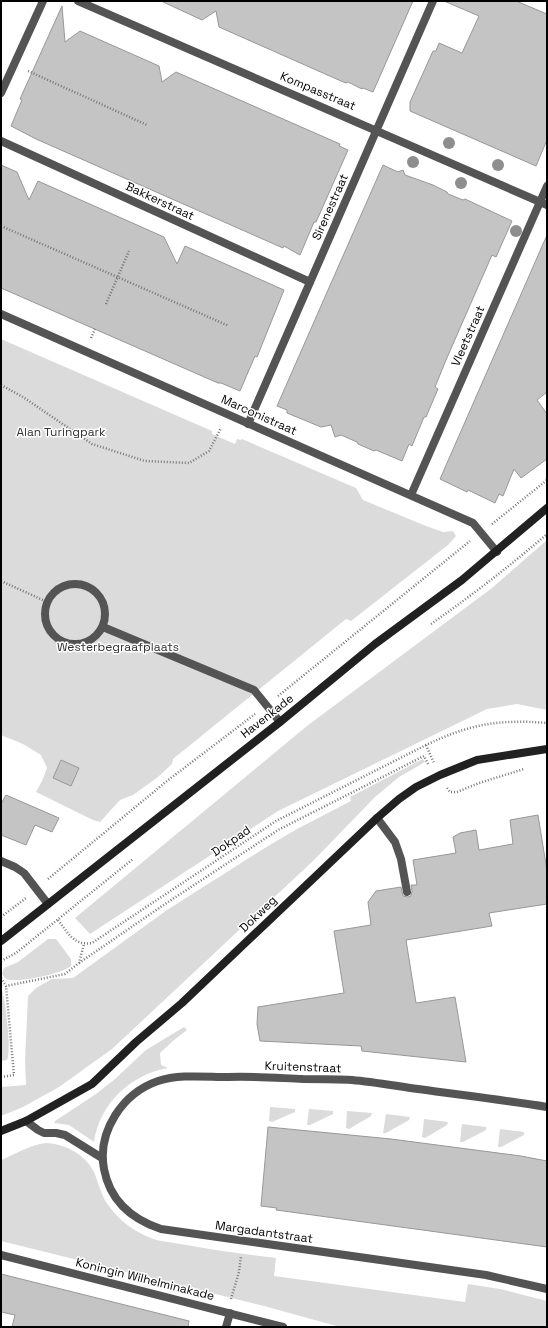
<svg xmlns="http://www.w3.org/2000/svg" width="548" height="1328" font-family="'Space Grotesk',sans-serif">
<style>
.green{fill:#dbdbdb}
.building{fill:#c4c4c4;stroke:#989898}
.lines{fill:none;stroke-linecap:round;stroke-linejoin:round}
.path{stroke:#767676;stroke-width:2.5;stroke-dasharray:1 2;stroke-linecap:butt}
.lane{stroke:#545454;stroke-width:8}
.street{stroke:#545454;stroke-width:8}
.secondary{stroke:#212121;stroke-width:8}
.tree{fill:#8e8e8e}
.labels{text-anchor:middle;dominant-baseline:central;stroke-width:3;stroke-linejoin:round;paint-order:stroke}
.street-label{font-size:12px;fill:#000;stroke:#fff}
.park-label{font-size:12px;fill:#323232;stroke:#fff}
</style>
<rect width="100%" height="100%" fill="#fff"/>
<g class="green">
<path d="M1,339L212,431V434L235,444L237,439L241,440L242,439L356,488L363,500L426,526L443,532L453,531L456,536L448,545L351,621L346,619L173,759L172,764L158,777L133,795L120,800L100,822L93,820L36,792L42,781L47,768L41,755L23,744L1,735Z"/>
<path d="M547,540V710L517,704L487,709L278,811L90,934L75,918L307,726L492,588Z"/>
<path d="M423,759L425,762L399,777L375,797L314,860L112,1049L59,1087L23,1107L1,1116V1087L26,1085L25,1060L28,996L36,988L52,979L73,978L167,910L268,846L297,829L351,801L350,797Z"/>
<path d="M48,939H56L71,959V966C61,974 19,983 6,979L2,974L4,968L18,962Z"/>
<path d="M1,986C5,999 12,1049 7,1060L1,1061Z"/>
<path d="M184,1027L187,1030L174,1040L160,1053L161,1065L168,1068C130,1075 100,1103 94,1142L69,1125L54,1123L55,1121L96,1094L115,1079L146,1050Z"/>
<path d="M270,1107L295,1109V1112L272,1122L269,1121Z"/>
<path d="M309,1109L333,1111V1114L310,1125H307Z"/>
<path d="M347,1111L372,1113L371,1116L349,1129L346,1128Z"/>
<path d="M386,1114L410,1117L409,1120L386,1133H383Z"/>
<path d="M424,1119L448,1122L447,1125L425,1138L422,1137Z"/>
<path d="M462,1124L486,1127V1130L463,1142H460Z"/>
<path d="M500,1129L524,1132V1135L501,1147H498Z"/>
<path d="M46,1143C65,1144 85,1154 94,1172C99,1184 101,1196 109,1206C121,1223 137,1233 156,1240L222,1251L276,1258L274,1276L465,1302L468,1284L500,1289L547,1301V1327H340L264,1306L1,1241V1160C16,1154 29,1145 46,1143Z"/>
</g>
<g class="building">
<path d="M161,1H413L373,92L363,88L362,89L348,82L346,83L341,81L219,27L216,11L202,20Z"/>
<path d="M444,1H516L547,14V140L536,166L410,111V102L433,51H436L439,43L462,53L479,16Z"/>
<path d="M62,6L65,42L80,31L159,66L162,82L176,72L340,144L339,146L348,150L321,211L316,222H314L300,255L284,246L283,248L36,139L11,126L22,100L20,99Z"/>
<path d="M1,165L17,172L29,200L38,181L164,237L177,264L185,246L284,290L257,357L255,356L240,391L221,383H218L1,288Z"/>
<path d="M383,165L398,172L403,170L405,175L433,185L447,192L448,194L463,200L465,199L512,221L496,257L492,255L446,360L435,387L438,389L426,417H424L412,446L409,444L402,461L376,450L374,451L358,444L357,442L341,435L335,437L331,425L321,427L287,413V410L277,406Z"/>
<path d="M547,235V392L537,400L547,414V459L521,478L514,469L503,496L499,494L495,503L468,490L467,492L440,479Z"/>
<path d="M61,760L79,768L71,786L53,778Z"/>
<path d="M6,795L59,818L52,832L35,825L26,845L1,835V804Z"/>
<path d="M538,815L547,871V904L489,913L492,926L406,940L416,1003L455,997L466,1062L362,1051L361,1046L260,1041L257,1024L258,1007L344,993L334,931L371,925L368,902L376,891L401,887L403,896L408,897L411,896L412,891L411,885H417L413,860L456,853L453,837L460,833L476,830L479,850L513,844L510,820Z"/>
<path d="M268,1127L391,1139L521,1156L547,1161V1247L276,1210L277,1208L261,1206Z"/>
<path d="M1,1274L189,1321L188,1327H12L15,1315L1,1312Z"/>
</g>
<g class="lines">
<g class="path">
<path d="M28,71L147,125"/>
<path d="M1,226L229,326"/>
<path d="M106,304L129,251"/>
<path d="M91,338L95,329"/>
<path d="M1,385L23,397L92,444L145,461L189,463L209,451L221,428"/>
<path d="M492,524L547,480"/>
<path d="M1,581L47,602"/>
<path d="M431,624C471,596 510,566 547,534"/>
<path d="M278,696L470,541"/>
<path d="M426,745L434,763"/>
<path d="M447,788L450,792H457L479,783L524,769"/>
<path d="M48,879L167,781L255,714"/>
<path d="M1,917L26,898"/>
<path d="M58,920C68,933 74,946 92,943L276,821L426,745C470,724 499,719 547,723"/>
<path d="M1,961L16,953L133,859"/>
<path d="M79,963L162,906L278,830L424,756L428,764"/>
<path d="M1,978L6,986L65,974L79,963L84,944"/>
<path d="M1,1077L14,1075L6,986"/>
<path d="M231,1299L239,1272L241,1256"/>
</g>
<g class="lane">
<circle cx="75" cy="614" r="30"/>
<path d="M103,627L254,690L280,722"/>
<path d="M377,818L395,842L401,859L407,892"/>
</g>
<g class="street">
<path d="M78,1L547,205"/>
<path d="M1,93L43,1"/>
<path d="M1,141L310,282"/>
<path d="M1,314L473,523L497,552"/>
<path d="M248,424L433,1"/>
<path d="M411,495L547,186"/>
<path d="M1,861L15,867L24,873L48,904"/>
<path d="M547,1107C504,1100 461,1095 418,1089C396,1086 374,1082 352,1080C336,1079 319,1079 303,1079C278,1078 253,1076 228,1077C206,1077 179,1074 158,1081C123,1093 97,1131 104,1169C110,1201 131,1219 161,1229L486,1275L547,1289"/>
<path d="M26,1121L38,1130L44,1133H56L65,1135L102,1158"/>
<path d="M1,1255L283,1327"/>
<path d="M226,1327L230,1313"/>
</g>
<g class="secondary">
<path d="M1,941L280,722L375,644L462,580L547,508"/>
<path d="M1,1131L26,1121L92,1084L136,1042L182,1003L377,818L399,799L416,787L440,775L477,760L547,749"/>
</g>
</g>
<g class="tree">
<circle cx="449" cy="143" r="6"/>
<circle cx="413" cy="162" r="6"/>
<circle cx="498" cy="165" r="6"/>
<circle cx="461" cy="183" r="6"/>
<circle cx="516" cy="231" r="6"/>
</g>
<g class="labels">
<g class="street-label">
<text transform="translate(318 91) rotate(23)">Kompasstraat</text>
<text transform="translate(160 201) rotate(25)">Bakkerstraat</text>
<text transform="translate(330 207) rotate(-66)">Sirenestraat</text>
<text transform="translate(468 336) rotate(-66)">Vleetstraat</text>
<text transform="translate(259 415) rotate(24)">Marconistraat</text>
<text transform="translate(267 716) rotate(-38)">Havenkade</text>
<text transform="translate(231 841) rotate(-34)">Dokpad</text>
<text transform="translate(258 914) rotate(-44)">Dokweg</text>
<text transform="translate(303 1067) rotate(2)">Kruitenstraat</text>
<text transform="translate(264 1232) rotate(8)">Margadantstraat</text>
<text transform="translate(145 1279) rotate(14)">Koningin Wilhelminakade</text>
</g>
<g class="park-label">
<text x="61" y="432">Alan Turingpark</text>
<text x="118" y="647">Westerbegraafplaats</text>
</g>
</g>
<rect width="548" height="1328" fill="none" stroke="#000000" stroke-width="4"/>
</svg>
